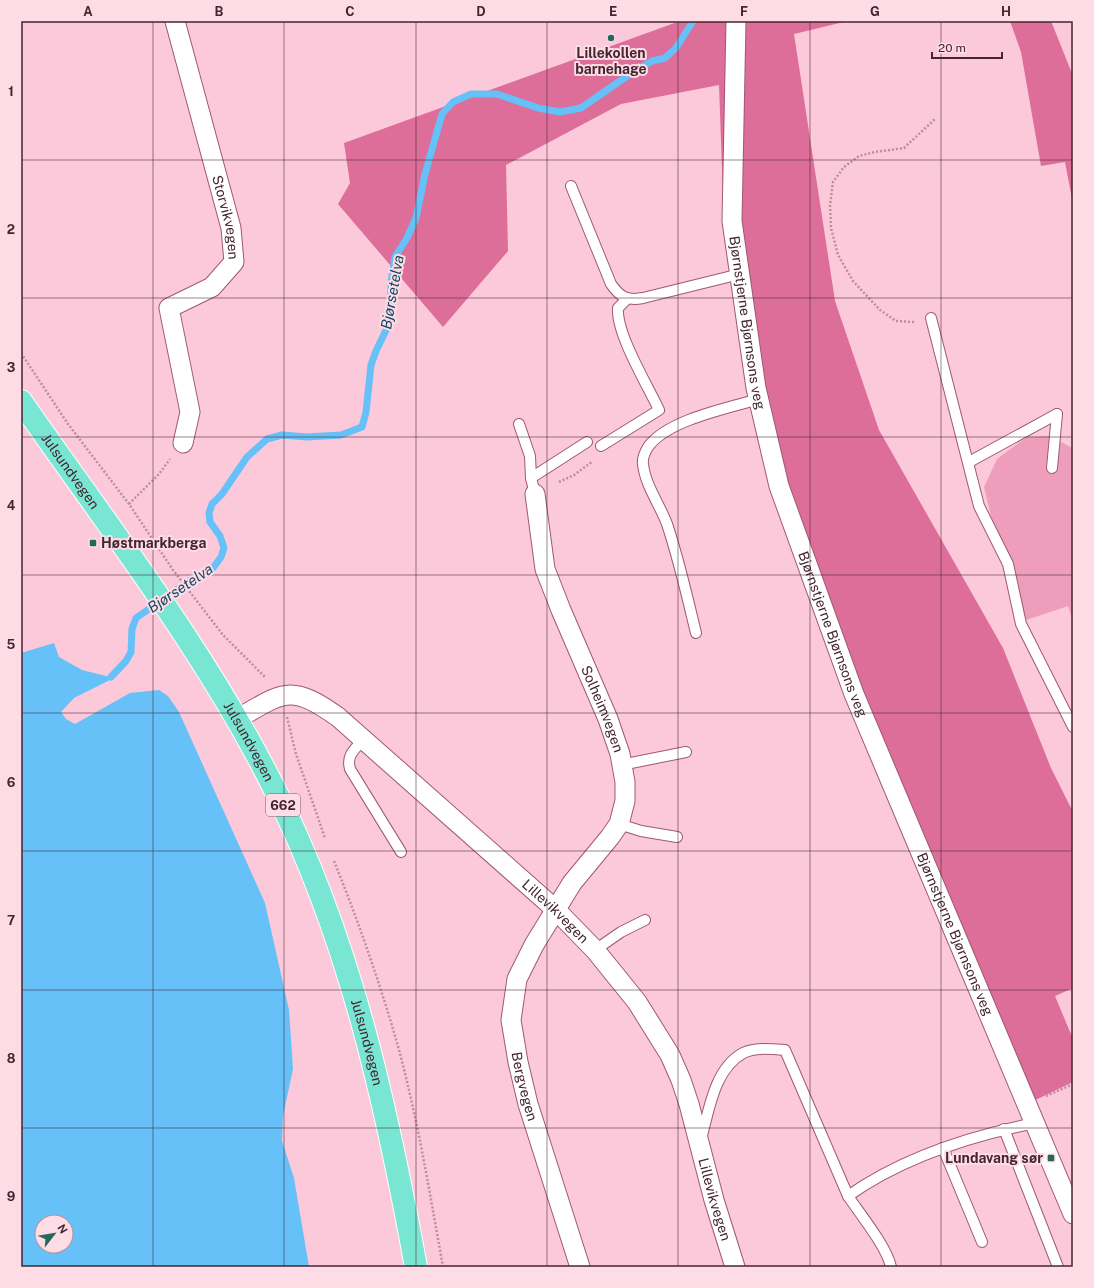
<svg xmlns="http://www.w3.org/2000/svg" width="1094" height="1288" font-family="'Public Sans',sans-serif">
<style>
.green{fill:#ee9eba}
.forest{fill:#dd6d99}
.water{fill:#65c1f7;fill-rule:evenodd}
.lines{fill:none;stroke-linecap:round;stroke-linejoin:round}
.stream{stroke:#65c1f7;stroke-width:7}
.lane-casing{stroke:#a05873;stroke-width:12}
.street-casing{stroke:#a05873;stroke-width:21}
.primary-casing{stroke:#fff;stroke-width:24}
.path{stroke:#ba8f9d;stroke-width:2.5;stroke-dasharray:2 2;stroke-linecap:butt}
.lane{stroke:#fff;stroke-width:10}
.street{stroke:#fff;stroke-width:19}
.primary{stroke:#79e5d3;stroke-width:22}
.grid{fill:none;stroke:#442530;stroke-width:1;stroke-opacity:0.55}
.poi-dot{fill:#25695b;stroke:#fedce6;stroke-width:1.5}
.labels{text-anchor:middle;dominant-baseline:central;stroke-width:4;stroke-linejoin:round;paint-order:stroke}
.shield{fill:#fedce6;stroke:#7c5c67;stroke-width:1}
.shield-label{font-size:13px;font-weight:bold;fill:#442530}
.poi-label{font-size:14px;font-weight:bold;fill:#442530;stroke:#fedce6}
.street-label{font-size:14px;fill:#442530;stroke:#fedce6}
.water-label{font-size:15px;font-style:italic;fill:#144762;stroke:#fedce6}
.neatline{fill:none;stroke:#442530;stroke-width:1.5}
.grid-label{font-size:13px;text-anchor:middle;font-weight:bold;fill:#442530}
</style>
<rect width="100%" height="100%" fill="#fbc9d9"/>
<path class="green" d="M1049,436L1073,448V622L1068,606L1026,620L991,516L984,487L997,459L1027,437Z"/>
<g class="forest">
<path d="M680,21H848L794,34L835,301L879,430L1003,648L1051,768L1073,812V988L1055,996L1073,1039V1082L1027,1104L818,605L724,225L719,85L621,104L506,165L508,251L443,327L338,204L350,183L344,143Z"/>
<path d="M1010,21H1051L1073,76V204L1065,162L1041,166L1021,52Z"/>
</g>
<path class="water" d="M54,643L59,657L82,670L114,678L74,698L61,712L66,719L75,724L130,693L159,690L168,696L179,712L265,903L289,1010L293,1069L283,1116L282,1141L294,1178L309,1267H21V653ZM42,1222H66V1246H42Z"/>
<g class="lines">
<path class="stream" d="M111,677L126,661L131,652L132,629L136,618L189,581L213,568L221,557L224,548L220,536L210,522L209,513L212,504L222,494L247,457L267,439L282,435L307,437L341,435L362,427L366,412L371,365L376,351L389,324L391,309V282L395,257L407,238L416,218L425,174L442,114L453,102L471,94H497L538,108L560,112L581,108L633,72L652,61L665,58L676,48L693,21"/>
<g class="lane-casing">
<g id="lane">
<path d="M571,186L611,284C620,297 627,301 643,298L740,274"/>
<path d="M931,318L979,506L1008,564L1021,624L1073,727"/>
<path d="M519,424L530,456L531,478L535,494"/>
<path d="M601,446L659,410C648,386 616,334 618,308L627,299"/>
<path d="M969,462L1057,414"/>
<path d="M1052,468L1057,414"/>
<path d="M531,478L587,442"/>
<path d="M696,633C687,596 679,560 667,524C660,505 645,485 643,464C642,458 645,452 648,447C667,420 728,408 759,399"/>
<path d="M364,739C355,749 346,755 350,769L401,852"/>
<path d="M621,765L686,752"/>
<path d="M619,824L641,831L677,837"/>
<path d="M595,950L621,932L645,920"/>
<path d="M1004,1129L1058,1267"/>
<path d="M701,1139C709,1111 714,1069 743,1053C755,1047 772,1049 785,1050L848,1196"/>
<path d="M943,1148L982,1242"/>
<path d="M891,1267C887,1247 860,1214 848,1196C903,1157 970,1136 1035,1123"/>
</g>
</g>
<g class="street-casing">
<g id="street">
<path id="s1" d="M175,21L231,228L234,262L212,287L169,308L190,412L183,443"/>
<path id="s2" d="M736,21L732,221L756,388L779,486L854,694L1073,1214"/>
<path id="s3" d="M535,494L545,569L561,610L608,719L620,754L625,782V801L619,824L610,837L572,883L534,945L517,979L511,1020L518,1062L528,1104L580,1267"/>
<path id="s4" d="M237,719C284,692 290,683 338,717L555,909L595,950L637,1002L670,1055L681,1080L689,1104L714,1200L735,1267"/>
</g>
</g>
<g class="primary-casing">
<g id="primary">
<path id="s5" d="M21,401C109,528 206,651 275,790C350,940 386,1103 416,1267"/>
</g>
</g>
<g class="path">
<path d="M914,322L896,321L880,310L853,281L838,255L831,228L830,205L833,182L844,167L859,156L875,152L904,148L935,119"/>
<path d="M21,353L68,424L129,504L173,570L223,635L265,677"/>
<path d="M559,482L574,475L593,461"/>
<path d="M129,504L159,474L170,459"/>
<path d="M287,717L296,754L325,838"/>
<path d="M334,861C359,923 381,986 399,1050C418,1121 430,1194 443,1267"/>
<path d="M1046,1096L1073,1084"/>
</g>
<use href="#lane" class="lane"/>
<use href="#street" class="street"/>
<use href="#primary" class="primary"/>
</g>
<path class="grid" d="M153,21V1267M284,21V1267M416,21V1267M547,21V1267M678,21V1267M810,21V1267M941,21V1267M21,160H1073M21,298H1073M21,437H1073M21,575H1073M21,713H1073M21,851H1073M21,990H1073M21,1128H1073"/>
<g class="poi-dot">
<circle cx="611" cy="38" r="4"/>
<rect x="89" y="539" width="8" height="8" rx="2"/>
<rect x="1047" y="1154" width="8" height="8" rx="2"/>
</g>
<g class="labels">
<rect class="shield" x="266" y="794" width="34" height="22" rx="3"/>
<g class="shield-label">
<text x="283" y="805">662</text>
</g>
<g class="poi-label">
<text x="611" y="53">Lillekollen<tspan x="611" dy="16">barnehage</tspan></text>
<text x="101" y="543" text-anchor="start">Høstmarkberga</text>
<text x="1043" y="1158" text-anchor="end">Lundavang sør</text>
</g>
<g class="street-label">
<text stroke="none"><textPath href="#s1" startOffset="203">Storvikvegen</textPath></text>
<text stroke="none"><textPath href="#s2" startOffset="303">Bjørnstjerne Bjørnsons veg</textPath></text>
<text stroke="none"><textPath href="#s5" startOffset="86">Julsundvegen</textPath></text>
<text stroke="none"><textPath href="#s2" startOffset="627">Bjørnstjerne Bjørnsons veg</textPath></text>
<text stroke="none"><textPath href="#s3" startOffset="227">Solheimvegen</textPath></text>
<text stroke="none"><textPath href="#s5" startOffset="410">Julsundvegen</textPath></text>
<text stroke="none"><textPath href="#s4" startOffset="404">Lillevikvegen</textPath></text>
<text stroke="none"><textPath href="#s2" startOffset="951">Bjørnstjerne Bjørnsons veg</textPath></text>
<text stroke="none"><textPath href="#s5" startOffset="734">Julsundvegen</textPath></text>
<text stroke="none"><textPath href="#s3" startOffset="642">Bergvegen</textPath></text>
<text stroke="none"><textPath href="#s4" startOffset="740">Lillevikvegen</textPath></text>
</g>
<g class="water-label">
<text transform="translate(392 292) rotate(-80)">Bjørsetelva</text>
<text transform="translate(180 588) rotate(-34)">Bjørsetelva</text>
</g>
</g>
<rect width="1094" height="1288" fill="none" stroke="#fedce6" stroke-width="44"/>
<g transform="translate(54 1234) rotate(59)"><circle r="19" fill="#fedce6" stroke="#b4939d"/>
<path d="M0-3L7 15L0 10L-7 15Z" fill="#25695b"/>
<text y="-6" font-size="11" font-weight="bold" text-anchor="middle" fill="#442530">N</text>
</g>
<path d="M932 52v6h70v-6" fill="none" stroke="#442530" stroke-width="2"/>
<text x="938" y="52" font-size="12" fill="#442530" stroke="#fedce6" stroke-width="3" paint-order="stroke">20 m</text>
<rect x="22" y="22" width="1050" height="1244" class="neatline"/>
<g class="grid-label">
<text x="88" y="16">A</text>
<text x="219" y="16">B</text>
<text x="350" y="16">C</text>
<text x="481" y="16">D</text>
<text x="613" y="16">E</text>
<text x="744" y="16">F</text>
<text x="875" y="16">G</text>
<text x="1006" y="16">H</text>
<text x="11" y="96">1</text>
<text x="11" y="234">2</text>
<text x="11" y="372">3</text>
<text x="11" y="510">4</text>
<text x="11" y="649">5</text>
<text x="11" y="787">6</text>
<text x="11" y="925">7</text>
<text x="11" y="1063">8</text>
<text x="11" y="1201">9</text>
</g>
</svg>
